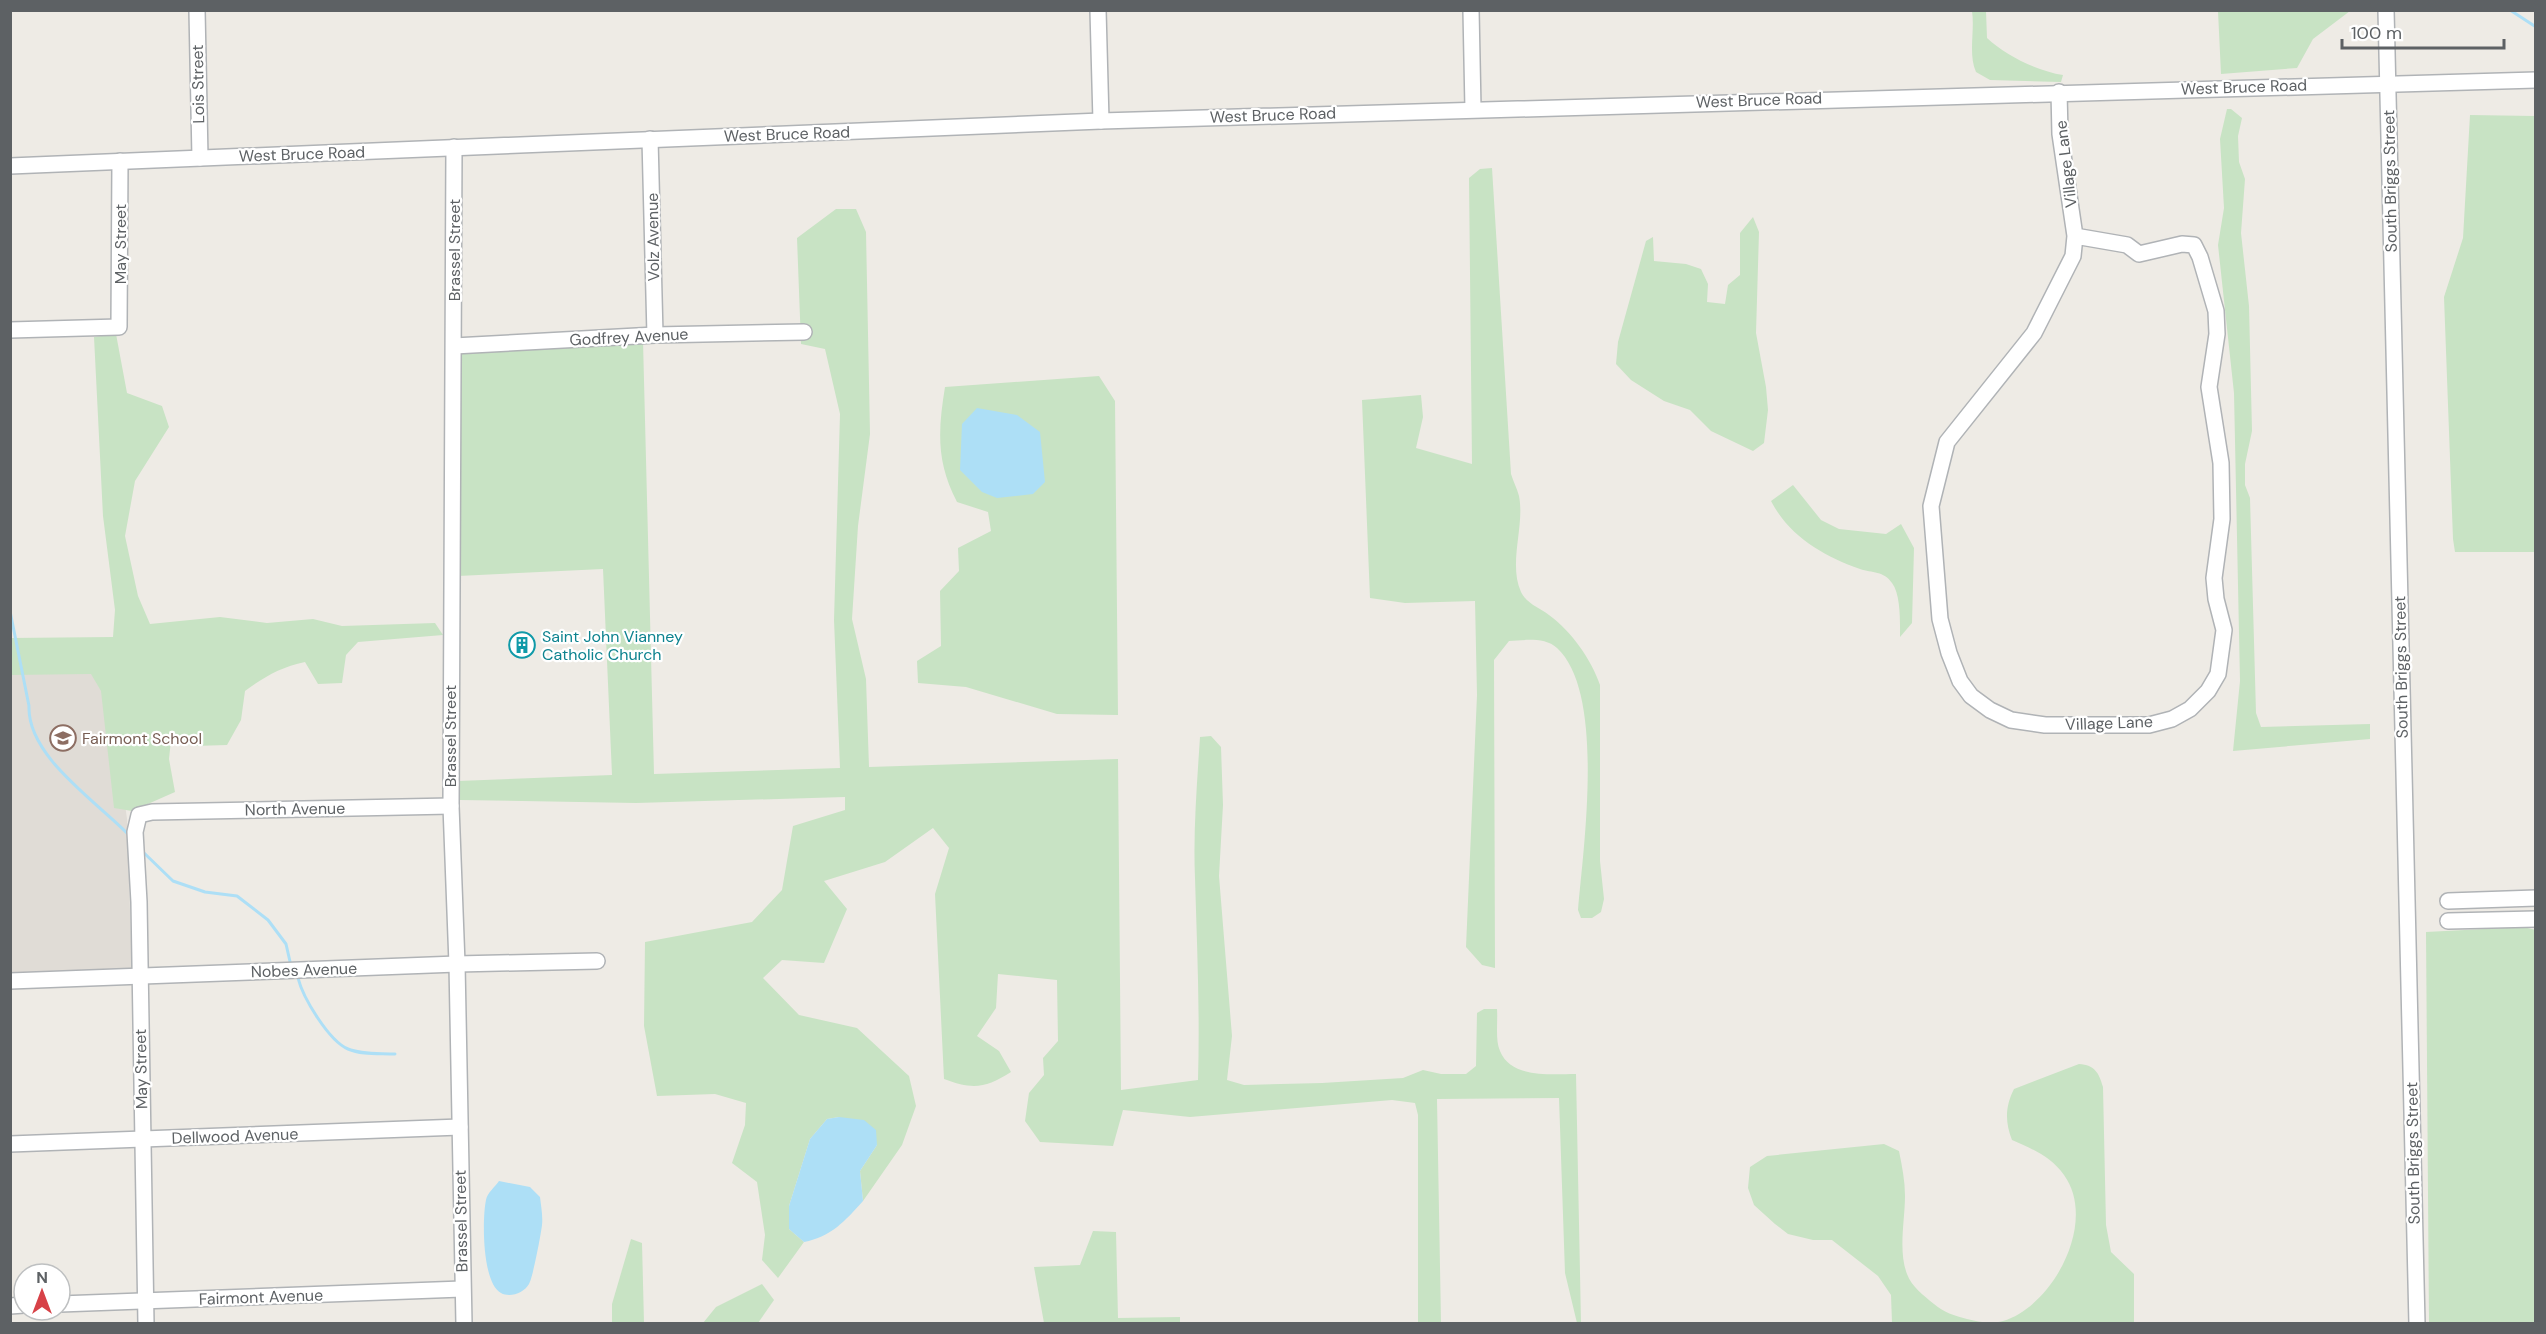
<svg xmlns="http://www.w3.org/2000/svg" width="2546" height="1334" font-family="'DM Sans',sans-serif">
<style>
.education{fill:#e0dcd6}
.green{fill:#c8e3c4}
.water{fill:#addff6}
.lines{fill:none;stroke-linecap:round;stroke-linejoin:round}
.stream{stroke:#addff6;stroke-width:3}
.minor-casing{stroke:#b0b3b6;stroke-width:18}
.minor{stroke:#fff;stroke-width:15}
.labels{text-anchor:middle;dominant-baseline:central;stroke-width:4.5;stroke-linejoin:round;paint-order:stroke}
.street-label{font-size:16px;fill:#5d6164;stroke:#fff}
.culture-label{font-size:16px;fill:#0d838f;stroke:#fff;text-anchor:start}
.education-label{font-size:16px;fill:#785e54;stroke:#fff;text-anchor:start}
</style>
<rect width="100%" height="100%" fill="#eeebe5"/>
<path class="education" d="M105,657L127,819L132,971L11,976L10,658Z"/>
<g class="green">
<path d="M1972,11H1986L1987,38C2006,56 2038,71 2063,75L2061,82L1990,80L1976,72C1968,54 1975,31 1972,11Z"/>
<path d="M2218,11V10L2350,11L2313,39L2297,68L2221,74Z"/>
<path d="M2227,109H2231L2242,118L2238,136L2239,162L2245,179L2241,233L2249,306L2252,431L2245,464V485L2250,498L2256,713L2261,727L2370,724V739L2233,751L2240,681L2234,393L2218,245L2224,208L2220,139Z"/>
<path d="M2470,115L2535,116V552H2455L2453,539L2444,297L2463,238Z"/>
<path d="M1492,168L1511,474C1513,481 1517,488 1519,496C1525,526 1508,563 1521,592C1527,604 1540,608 1549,615C1572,632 1591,659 1600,685V861L1604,899L1601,912L1592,918H1581L1578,910C1583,849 1606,693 1557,648C1545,637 1524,640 1509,641L1494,660L1495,968L1482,965L1466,947L1477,695L1475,601L1405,603L1370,598L1362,400L1421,395L1423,417L1416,448L1472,464L1469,178L1480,169Z"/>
<path d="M836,209H856L866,232L870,434L858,526L852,619L866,679L869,767L1118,759L1121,1090L1198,1080C1200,1012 1197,946 1195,878C1193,832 1197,784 1200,737L1211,736L1221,747L1223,805L1219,876L1232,1036L1227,1080L1244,1085L1322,1083L1403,1078L1423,1070L1441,1074H1466L1476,1066L1477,1013L1484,1009H1497C1498,1022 1495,1040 1500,1051C1511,1079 1552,1074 1576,1074L1581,1323H1577L1565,1273L1559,1098L1437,1099L1441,1323L1418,1324V1115L1415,1103L1392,1100L1190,1117L1123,1110L1113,1146L1040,1142L1025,1121L1029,1093L1044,1075L1043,1058L1058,1041L1057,980L998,974L996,1008L977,1036L999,1051L1011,1072C986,1088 973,1090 944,1079L935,894L949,848L933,828L885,862L824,881L847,909L824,963L782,960L763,978L799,1015L857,1028L909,1076L916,1106L902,1145L863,1201L860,1171L877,1145L839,1117L827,1119L810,1139L789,1206V1229L804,1242L778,1278L762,1260L765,1235L757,1182L732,1163L745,1125L746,1103L715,1094L657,1096L644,1026L645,942L752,922L782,890L793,826L845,810V797L636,803L460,800L458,781L612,775L603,569L458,576L460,349L643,341L654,774L840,768L834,620L840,414L825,349L801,344L797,238Z"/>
<path d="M1753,217L1759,232L1756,333L1766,387L1768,410L1764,443L1753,451L1711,431L1690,410L1664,401L1631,380L1616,364L1618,342L1646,241L1653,237L1654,261L1686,264L1701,269L1708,284L1707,302L1725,304L1728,285L1740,275V233Z"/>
<path d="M116,334L127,393L162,406L169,427L135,481L125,536L138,596L150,624L220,617L267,623L313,619L342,626L435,623L443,635L358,642L346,655L342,683L318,684L305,662C281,667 264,677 245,691L241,720L227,745L194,746L171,740L169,759L175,792L132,811L114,808L101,691L91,674L11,675L10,638L113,637L115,610L103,516L94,337Z"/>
<path d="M1099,376L1115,401L1118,715L1057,714L966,687L918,683L917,661L941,646L940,591L959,571L958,548L991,531L988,512L957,502C936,462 938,430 945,387Z"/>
<path d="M1793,485L1821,520L1839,529L1886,534L1901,524L1914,548L1912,623L1900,637C1900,622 1901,595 1892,583C1884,571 1872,573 1860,569C1823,556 1789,536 1771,501Z"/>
<path d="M2523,927L2536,930L2535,1323H2429L2426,932Z"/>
<path d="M2079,1064C2095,1065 2099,1073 2103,1087L2106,1225L2111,1252L2134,1274V1323H1892L1891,1295L1878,1276L1832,1240H1813L1788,1234L1775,1224L1754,1205L1748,1188L1750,1167L1767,1156L1884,1144L1899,1151C1902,1166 1905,1181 1905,1196C1905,1220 1898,1251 1907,1274C1912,1287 1923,1295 1934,1304C1943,1312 1955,1316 1967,1319C1978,1322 1991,1324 2003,1321C2053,1306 2098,1222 2064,1175C2051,1157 2033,1149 2012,1140C2005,1122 2005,1107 2014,1089Z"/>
<path d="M1093,1231L1116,1232L1118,1318L1180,1317V1323H1044L1034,1267L1080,1265Z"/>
<path d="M631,1239L642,1243L644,1323H612V1304Z"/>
<path d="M762,1284L774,1300L758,1323H703L716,1307Z"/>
</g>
<g class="water">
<path d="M977,408L1017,415L1040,432L1045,482L1033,494L997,498L982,492L960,470L962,424Z"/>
<path d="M839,1117L864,1120L876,1130L877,1145L860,1171L863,1201C845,1221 831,1237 804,1242L789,1229V1206L810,1139L827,1119Z"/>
<path d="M499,1181L530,1187L540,1197C541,1206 543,1216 542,1225C541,1234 533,1277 529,1284C524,1293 510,1298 501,1293C482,1283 482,1219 486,1200C487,1193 495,1187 499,1181Z"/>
</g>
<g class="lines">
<g class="stream">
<path d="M2510,10L2536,27"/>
<path d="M10,611L29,706C27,756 96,801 129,835"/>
<path d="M142,851L173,881L205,892L237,896L268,920L286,944L291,966"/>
<path d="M298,978C303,998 329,1041 348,1049C362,1055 380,1053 395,1054"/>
</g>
<g class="minor-casing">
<g id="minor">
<path d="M197,10L200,158"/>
<path d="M1098,10L1101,121"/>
<path d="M1471,10L1473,109"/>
<path d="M2386,10L2417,1324"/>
<path d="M2059,92L2060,134L2075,236L2073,256L2034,333L1947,442L1931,506L1940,619L1949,653L1960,681L1971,696L1990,710L2011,720L2045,725H2149L2172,719L2190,709L2208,691L2218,674L2224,630L2216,599L2214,578L2222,519L2221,463L2209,387L2217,334L2216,311L2200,257L2194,245L2182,244L2139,254L2127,245L2075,236"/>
<path d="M650,139L655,335"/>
<path d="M454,147L451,806L457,964L464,1324"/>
<path d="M10,166L1101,121L2536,80"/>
<path d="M10,330L119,327L120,161"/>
<path d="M454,346L655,335L804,332"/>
<path d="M2448,901L2536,898"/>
<path d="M2448,921L2536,919"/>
<path d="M10,981L457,964L597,961"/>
<path d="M10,1144L460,1127"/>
<path d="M60,1304L462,1289"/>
<path d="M10,1306L24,1305"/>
<path d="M146,1324L139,902L135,832L139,815L152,812L451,806"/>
</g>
</g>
<use href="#minor" class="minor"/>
</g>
<defs>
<g id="building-ring" transform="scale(1.35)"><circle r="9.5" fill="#fff" stroke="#0f9aa8" stroke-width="1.5"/><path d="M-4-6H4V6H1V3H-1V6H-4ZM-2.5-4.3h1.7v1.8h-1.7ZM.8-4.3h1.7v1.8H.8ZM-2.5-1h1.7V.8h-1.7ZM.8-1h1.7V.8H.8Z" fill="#0f9aa8"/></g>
<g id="school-ring" transform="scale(1.35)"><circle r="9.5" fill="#fff" stroke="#8d6e63" stroke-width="1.5"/><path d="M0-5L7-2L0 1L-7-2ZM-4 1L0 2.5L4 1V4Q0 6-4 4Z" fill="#8d6e63"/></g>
</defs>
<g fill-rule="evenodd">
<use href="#building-ring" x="522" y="645"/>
<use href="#school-ring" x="63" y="738"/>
</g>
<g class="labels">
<g class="street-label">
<text transform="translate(198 84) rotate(-91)">Lois Street</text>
<text transform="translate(2244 87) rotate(-2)">West Bruce Road</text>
<text transform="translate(1759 100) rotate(-2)">West Bruce Road</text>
<text transform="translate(1273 115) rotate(-2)">West Bruce Road</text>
<text transform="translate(787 134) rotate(-2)">West Bruce Road</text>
<text transform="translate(302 154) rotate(-2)">West Bruce Road</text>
<text transform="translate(2066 164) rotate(-97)">Village Lane</text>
<text transform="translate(2390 181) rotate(-91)">South Briggs Street</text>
<text transform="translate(653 237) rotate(-91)">Volz Avenue</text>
<text transform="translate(120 244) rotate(-90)">May Street</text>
<text transform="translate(454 250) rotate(-90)">Brassel Street</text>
<text transform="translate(629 337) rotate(-3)">Godfrey Avenue</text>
<text transform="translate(2401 667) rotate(-91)">South Briggs Street</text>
<text transform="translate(2109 723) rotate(-2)">Village Lane</text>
<text transform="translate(450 736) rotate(-90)">Brassel Street</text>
<text transform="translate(295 809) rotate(-1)">North Avenue</text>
<text transform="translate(304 970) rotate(-2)">Nobes Avenue</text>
<text transform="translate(141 1069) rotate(-91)">May Street</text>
<text transform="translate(235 1136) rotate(-2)">Dellwood Avenue</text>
<text transform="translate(2413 1153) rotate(-91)">South Briggs Street</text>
<text transform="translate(461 1221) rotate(-91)">Brassel Street</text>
<text transform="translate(261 1297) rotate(-2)">Fairmont Avenue</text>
</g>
<g class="culture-label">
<text x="542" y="636">Saint John Vianney<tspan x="542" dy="18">Catholic Church</tspan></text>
</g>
<g class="education-label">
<text x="82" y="738">Fairmont School</text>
</g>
</g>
<rect width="2546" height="1334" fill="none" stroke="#5d6164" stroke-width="24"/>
<g transform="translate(42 1292)"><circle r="28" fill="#ffffff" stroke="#bec0c1" stroke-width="1.5"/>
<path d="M0-4.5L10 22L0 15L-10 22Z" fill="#d74147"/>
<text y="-9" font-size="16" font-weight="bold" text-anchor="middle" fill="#5d6164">N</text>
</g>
<path d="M2342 39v9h162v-9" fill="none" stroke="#5d6164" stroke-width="3"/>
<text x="2351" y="39" font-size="18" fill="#5d6164" stroke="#ffffff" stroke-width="4.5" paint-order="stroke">100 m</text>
</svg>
